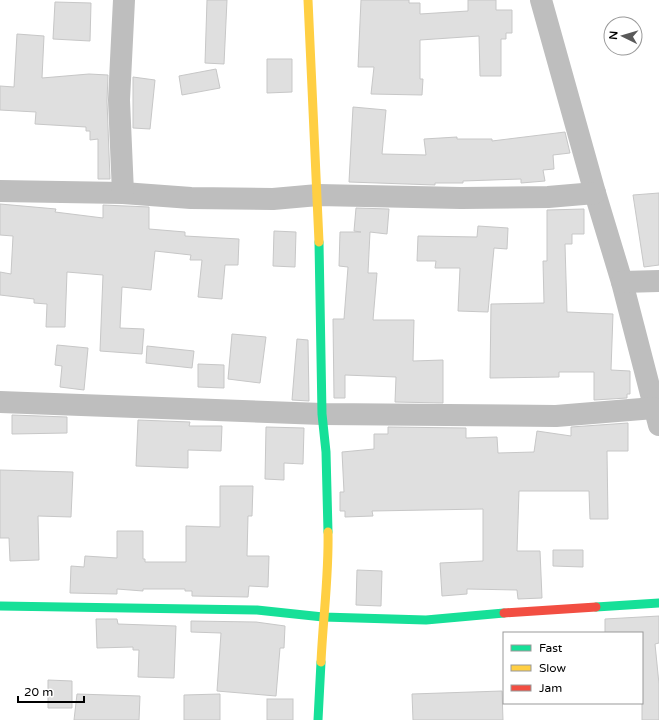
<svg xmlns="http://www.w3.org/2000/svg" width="659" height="720" font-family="'Varela Round',sans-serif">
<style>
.building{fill:#dfdfdf;stroke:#c7c7c7}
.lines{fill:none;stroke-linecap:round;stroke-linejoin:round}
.street{stroke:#bebebe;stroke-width:22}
.fast{stroke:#16e098;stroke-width:9}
.slow{stroke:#ffcf43;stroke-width:9}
.jam{stroke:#f24e42;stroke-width:9}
</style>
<rect width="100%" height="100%" fill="#fff"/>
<g class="building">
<path d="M207,0H227L224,64L205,63Z"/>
<path d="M361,0H409V3H420V14L468,11V0H496V10H512V33H506V39H501V76H480L479,36L420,40V79H423L422,95L371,94L374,67H358Z"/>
<path d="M55,2L91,3L90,41L53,39Z"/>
<path d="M17,34L44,36L42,78L89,74L108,75L107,101L110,179H98V139L90,140V131H86V127L35,124L36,112L0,110V86L14,87Z"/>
<path d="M267,59H292V92L267,93Z"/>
<path d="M216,69L220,88L182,95L179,76Z"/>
<path d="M133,77L155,80L150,129L133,128Z"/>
<path d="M353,107L386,110L382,154L426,155L424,139L457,137V139H492V141L565,132L570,153L553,155L554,169L543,170L545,181L521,183V179L463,181V183H435V185L349,182Z"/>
<path d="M659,193V265L644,267L633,195Z"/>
<path d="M0,204L56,209L55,212L103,218V205L149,207V229L185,232V236L239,239L238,265H225L222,299L198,297L202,260H190L191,255L155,251L151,290L122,287L120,328L144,329L142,354L100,351L103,275L67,272L65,327H46L47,304L34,303V299L0,295V272L11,274L13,236L0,235Z"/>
<path d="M356,208L389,209L387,234L370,232L368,273H377L373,320H414L413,361L443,360V403L395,402L396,377L345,375V398H334L333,319H344L348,267L339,266L340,232H361L354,231Z"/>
<path d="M584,209V234H572V244H565L567,312L613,314L611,370L630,371V394H627V398L594,400V372H559V377L490,378L491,304L544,303L543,261H547V210Z"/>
<path d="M478,226L508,228L507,249L494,248L488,312L458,311L460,268H435L436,261H417L418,236L477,237Z"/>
<path d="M274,231L296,232L295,267L273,266Z"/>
<path d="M232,334L266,337L260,383L228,379Z"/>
<path d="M297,339L308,340L309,401L292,400Z"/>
<path d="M57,345L88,348L84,390L60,387L62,366L55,365Z"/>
<path d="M147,346L194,351L192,368L146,363Z"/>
<path d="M198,364L224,365V388L198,387Z"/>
<path d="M12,415L67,417V433L12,434Z"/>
<path d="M138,420L190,422L189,426H222L221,451L188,450V468L136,466Z"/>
<path d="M628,423V451H607L608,519H590L589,491H519L517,551H540L542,598L518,599L517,590L467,589V594L442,596L440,563L483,561V509L372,511L373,516L345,517V511H340V492H344L342,452L374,449V434H388V427L466,428V438L497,437L498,453L534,452L537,431L571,436V427Z"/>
<path d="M266,427L304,428L303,464L284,463V480L265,479Z"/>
<path d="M0,470L73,472L71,517L38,516L39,560L10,561L9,538H0Z"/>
<path d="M220,486H253L252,516H248L247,556H269L268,587L249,586L248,597L192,596V591H185V589H143V591L117,589V594L70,593L71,566L84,567L85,556L117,558V531H143V559H145V562H186V526L220,527Z"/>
<path d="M553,550H583V567L553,566Z"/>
<path d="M357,570L382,571L381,606L356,605Z"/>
<path d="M659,616V643L655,644L659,684V720H642V633H605V619Z"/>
<path d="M96,619H117L118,624L176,626L174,678L138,677L139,650H133V647L97,648Z"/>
<path d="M191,621L256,622L285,626L284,648H280L276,696L217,691L221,633L191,632Z"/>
<path d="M48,680L72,681V708H48Z"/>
<path d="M502,691L503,720H413L412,694Z"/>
<path d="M77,694L140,696L139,720H74Z"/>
<path d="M220,694V720H184V695Z"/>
<rect x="267" y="699" width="26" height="21"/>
</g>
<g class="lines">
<g class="street">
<path d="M541,0L595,193L622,282L659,425"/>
<path d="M0,191L123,193L191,198L273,199L318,195L461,198L548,197L595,193"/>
<path d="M123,193L119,100L124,0"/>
<path d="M622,282L659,281"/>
<path d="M0,402L322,414L556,416L654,408"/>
</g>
<g class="fast">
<path d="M319,242L322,414L326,452L328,532"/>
<path d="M0,606L257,610L323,617L426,620L504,613"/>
<path d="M596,607L659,603"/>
<path d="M318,720L321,662"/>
</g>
<g class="slow">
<path d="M308,0L319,242"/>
<path d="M321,662C323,618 329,575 328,532"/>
</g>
<path class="jam" d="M504,613L596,607"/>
</g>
<rect x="503" y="632" width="140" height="72" fill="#ffffff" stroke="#999999"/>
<rect x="511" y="645" width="20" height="6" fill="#16e098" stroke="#999999"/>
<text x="539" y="652" font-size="12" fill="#000000">Fast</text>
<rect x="511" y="665" width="20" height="6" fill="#ffcf43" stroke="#999999"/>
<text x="539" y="672" font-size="12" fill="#000000">Slow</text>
<rect x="511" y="685" width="20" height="6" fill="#f24e42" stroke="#999999"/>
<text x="539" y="692" font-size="12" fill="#000000">Jam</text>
<g transform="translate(623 36) rotate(275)"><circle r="19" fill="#ffffff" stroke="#999999"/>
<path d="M0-3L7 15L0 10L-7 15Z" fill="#595959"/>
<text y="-6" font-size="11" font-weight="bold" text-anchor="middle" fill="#000000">N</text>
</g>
<path d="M18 696v6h66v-6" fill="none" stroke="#000000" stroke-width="2"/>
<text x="24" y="696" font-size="12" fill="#000000" stroke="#ffffff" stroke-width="3" paint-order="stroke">20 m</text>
</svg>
